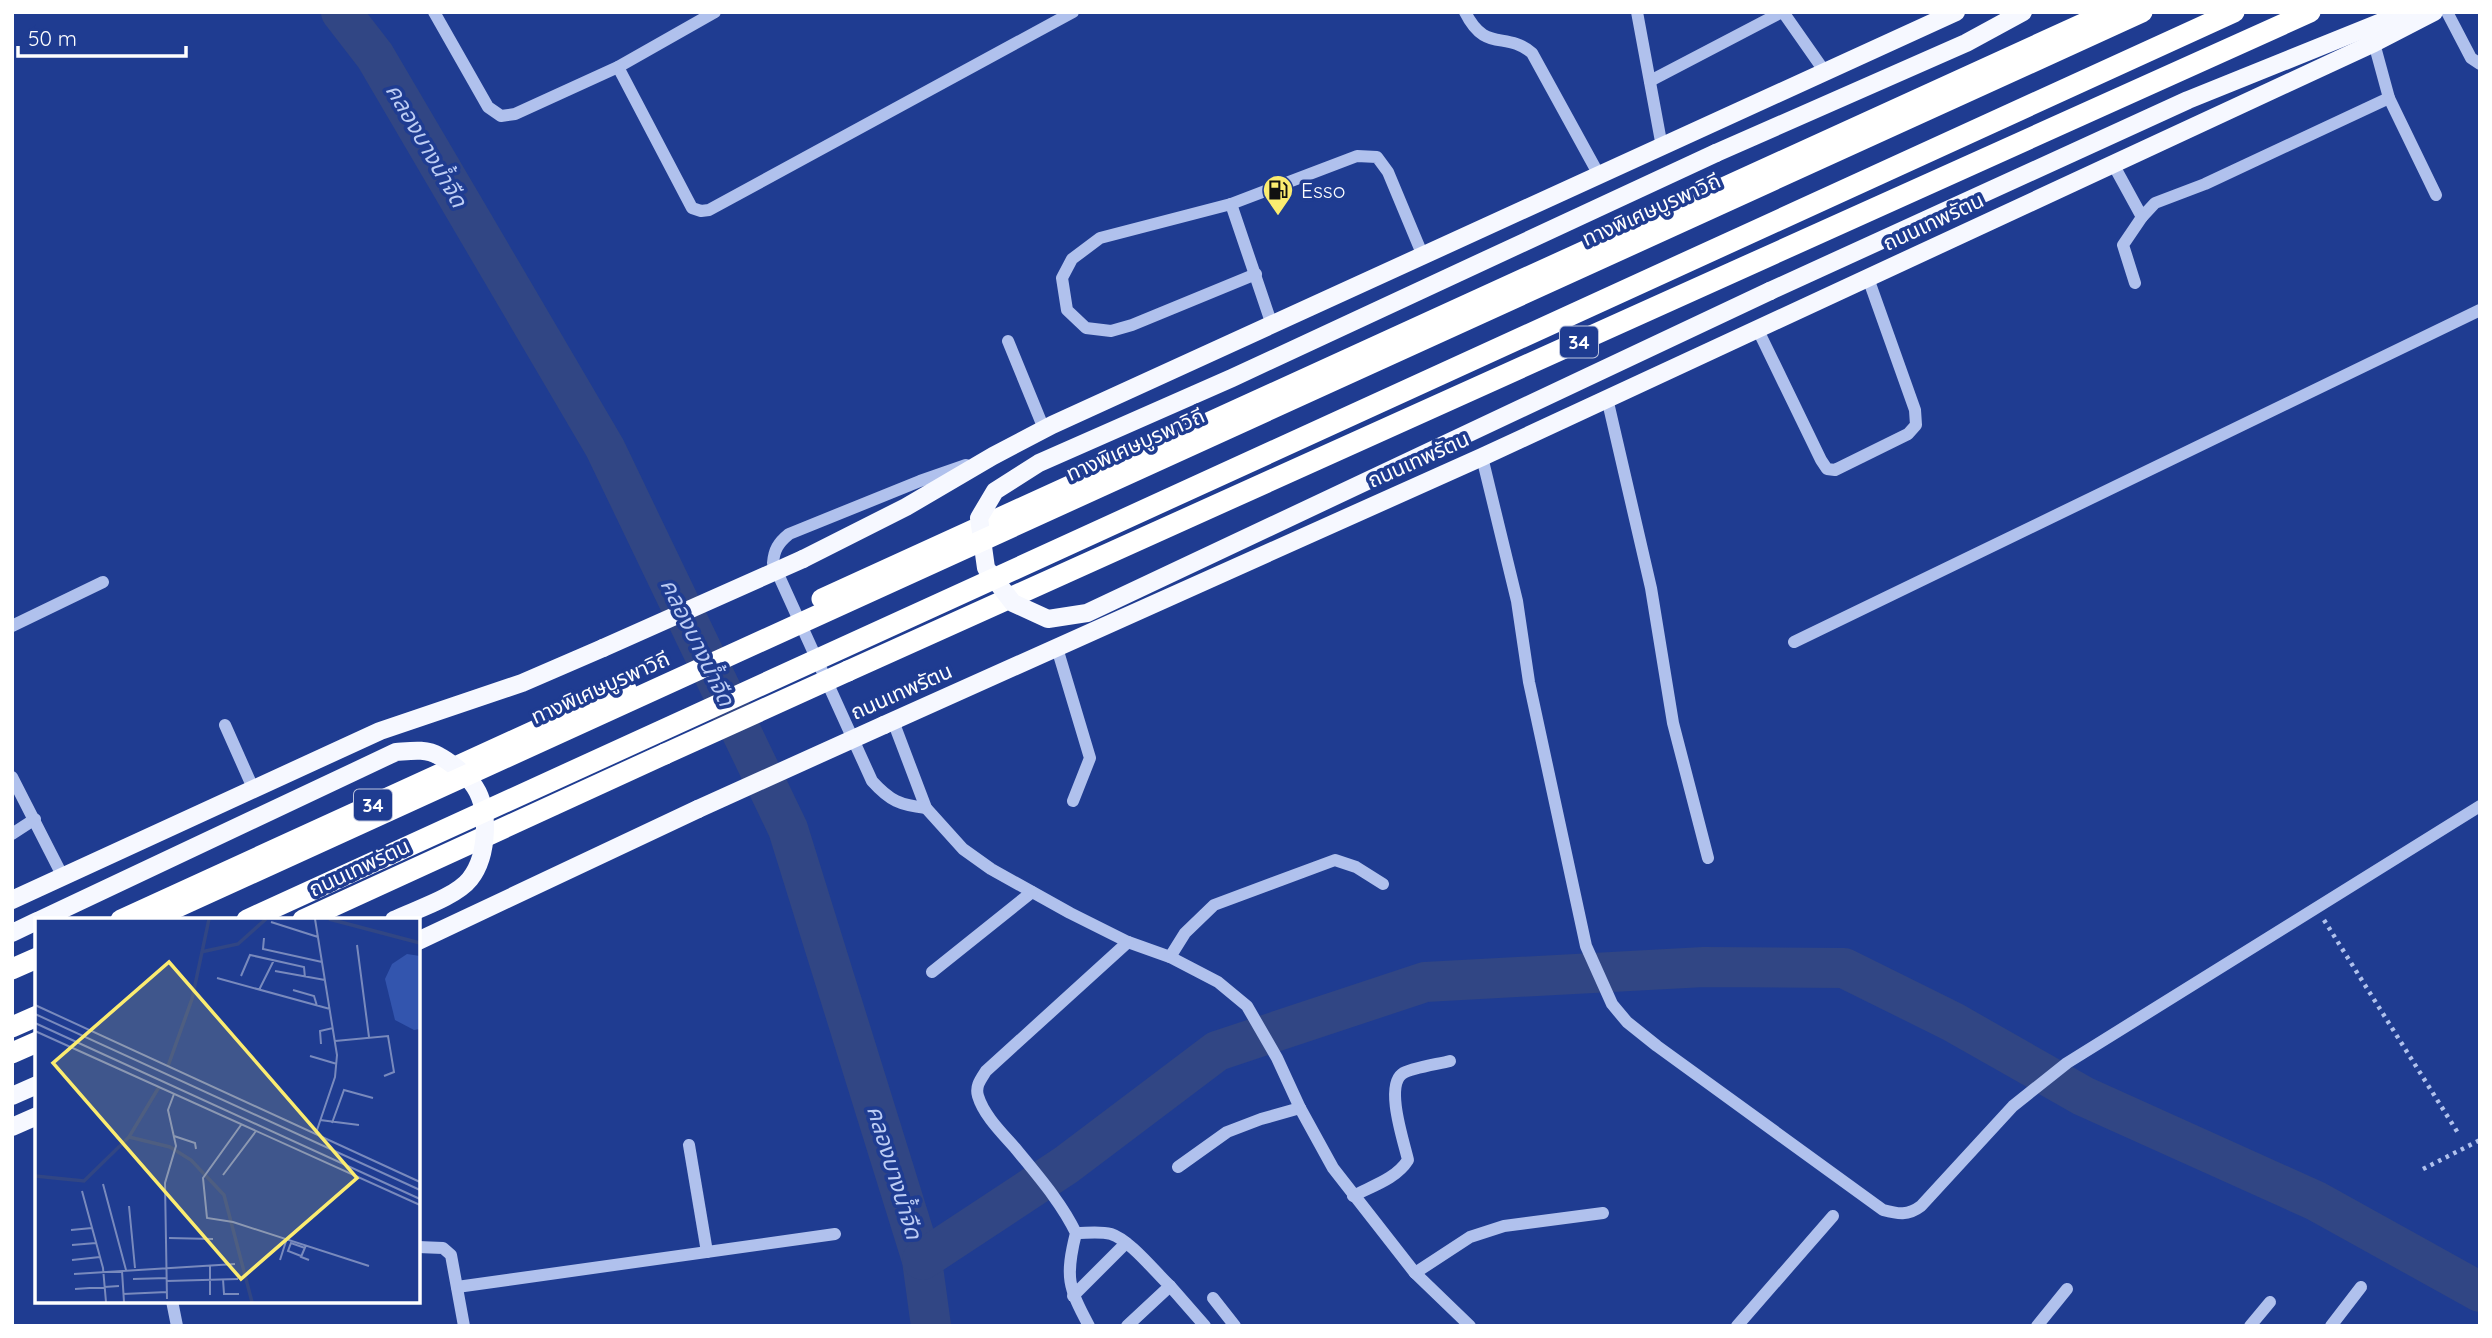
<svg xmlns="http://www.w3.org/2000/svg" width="2492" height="1338" font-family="Quicksand,'Noto Sans Thai',sans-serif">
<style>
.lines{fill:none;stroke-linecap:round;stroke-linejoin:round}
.river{stroke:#314684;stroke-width:40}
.path{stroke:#b0c1ed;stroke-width:4.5;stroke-dasharray:3.5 5;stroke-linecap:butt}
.minor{stroke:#b0c1ed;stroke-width:12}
.major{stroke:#f6f8ff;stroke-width:18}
.highway{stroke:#fff;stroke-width:21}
.major-bridge{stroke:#f6f8ff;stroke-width:18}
.highway-bridge{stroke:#fff;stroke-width:21}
.labels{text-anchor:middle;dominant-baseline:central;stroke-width:7;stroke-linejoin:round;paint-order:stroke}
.shield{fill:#1f3c91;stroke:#bcc4de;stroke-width:2}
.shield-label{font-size:19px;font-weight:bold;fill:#fff}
.poi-label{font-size:21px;fill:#fff;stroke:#1f3c91;text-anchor:start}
.street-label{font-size:21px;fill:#fff;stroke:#1f3c91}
.water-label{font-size:23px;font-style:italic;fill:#bcccf4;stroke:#1f3c91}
.inset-river{fill:none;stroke:#314684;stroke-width:3.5}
.inset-road{fill:none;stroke:#798abd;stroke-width:2}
.view{fill:#fbec70;fill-opacity:0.15;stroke:#fbec70;stroke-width:3.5}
.inset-edge{fill:none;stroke:#fff;stroke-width:3.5}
</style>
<rect width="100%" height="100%" fill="#1f3c91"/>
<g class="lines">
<g class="river">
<path d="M341,12L375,56L605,448L788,829L922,1260L931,1326"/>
<path d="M922,1260L1066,1165L1217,1051L1425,982L1704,967L1844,968L1953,1022L2083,1096L2316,1201L2480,1292"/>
</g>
<g class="path">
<path d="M2324,920L2458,1133"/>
<path d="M2423,1169L2480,1140"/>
</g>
<g class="minor">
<path d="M434,12L488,107L501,116L515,114L618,67L715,12"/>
<path d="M1465,12C1486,54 1505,30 1532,53L1599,175"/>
<path d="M1637,12L1662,147"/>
<path d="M1783,12L1825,72"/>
<path d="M2447,12L2471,58L2480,64"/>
<path d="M2374,43L2389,98L2436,195"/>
<path d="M618,67L692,208L701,211L709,210L1073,12"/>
<path d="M1650,81L1782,12"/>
<path d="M2113,164L2142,217L2155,203L2205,184L2389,98"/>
<path d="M1231,204L1272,325"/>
<path d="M1256,274L1132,325L1111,331L1086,328L1067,310L1062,278L1072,259L1100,238L1231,204L1357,156L1377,157L1388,172L1423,256"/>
<path d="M2135,283L2123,245L2142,217"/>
<path d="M1757,328L1821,460L1827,469L1835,470L1908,434L1916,425L1915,410L1868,278"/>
<path d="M1008,341L1044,429"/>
<path d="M1607,398L1651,588L1673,723L1708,858"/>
<path d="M1482,457L1517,601L1529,682L1586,946L1612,1004L1627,1022L1657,1046L1883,1210C1898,1214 1908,1216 1921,1206L2013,1106L2067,1063L2480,806"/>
<path d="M12,626L103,582"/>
<path d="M1794,642L2480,310"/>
<path d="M1057,648L1090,758L1073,801"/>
<path d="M893,721L926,808L963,849L991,869L1070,913L1128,942L1170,957L1218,982L1247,1006L1277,1058L1300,1108L1333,1168L1415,1273L1470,1326"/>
<path d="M225,725L253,788"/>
<path d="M12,777L63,877"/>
<path d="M926,808C900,805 890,801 872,781L773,563C774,550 778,543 789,534L920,481L966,465"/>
<path d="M12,834L35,819"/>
<path d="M1170,957L1185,933L1214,905L1335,860L1356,867L1383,884"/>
<path d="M932,972L1032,892"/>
<path d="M689,1145L707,1252"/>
<path d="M1178,1167L1227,1132L1261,1119L1300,1108"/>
<path d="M1353,1196C1372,1186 1396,1179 1408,1160C1404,1142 1385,1087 1402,1074C1410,1068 1439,1064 1450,1061"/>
<path d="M1076,1233C1087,1233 1100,1231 1111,1234C1130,1240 1155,1272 1170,1286L1127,1326"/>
<path d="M418,1247L443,1248L451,1255L464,1326"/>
<path d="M1415,1273L1470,1237L1504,1226L1603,1213"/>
<path d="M1170,1286L1205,1326"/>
<path d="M457,1287L835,1234"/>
<path d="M1073,1296L1126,1243"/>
<path d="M1213,1298L1235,1326"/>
<path d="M172,1301L177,1326"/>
<path d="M1089,1326C1068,1287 1065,1277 1076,1233C1061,1202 1038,1176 1016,1149C1003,1134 984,1116 978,1096C975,1086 981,1079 986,1071L1128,942"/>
<path d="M1737,1326L1833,1216"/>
<path d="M2037,1326L2067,1289"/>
<path d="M2250,1326L2270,1302"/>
<path d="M2331,1326L2361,1287"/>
</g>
<g class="major">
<path d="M1716,153L1966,43L2023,12"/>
<path d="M1770,291L2188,100L2406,12"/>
<path d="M803,559L906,507L993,456L1052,425L1956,12"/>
<path d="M884,725L1482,457L2374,43L2434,12"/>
<path d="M12,900L380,731L522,683L603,648"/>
<path d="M12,933L37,921"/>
<path d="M418,941L698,809"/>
<path d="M12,1096L37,1085"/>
<path d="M12,1127L37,1116"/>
</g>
<g class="highway">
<path d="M822,599L2109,12"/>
<path d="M848,671L2310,12"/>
<path d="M121,920L626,689"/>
<path d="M303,920L665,754"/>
<path d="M12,969L37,958"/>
<path d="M12,1027L37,1016"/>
<path d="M12,1053L37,1042"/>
</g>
<g class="major-bridge">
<path d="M1716,153L1232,378L1039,463L995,491L979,518L986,568L1013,603L1048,619L1087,613L1770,291"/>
<path d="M603,648L803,559"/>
<path d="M698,809L884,725"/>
<path d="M40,920L396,752C410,751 426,748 439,756C449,761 465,774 472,783C491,807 488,856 470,879C456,897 415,910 394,920"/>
</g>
<g class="highway-bridge">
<path d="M665,754L848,671"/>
<path d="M149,920L2142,12"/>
<path d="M247,920L2234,12"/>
</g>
</g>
<defs>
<g id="fuel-pin" transform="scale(1.575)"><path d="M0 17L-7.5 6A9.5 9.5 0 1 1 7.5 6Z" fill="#fbec70" stroke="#1f3c91"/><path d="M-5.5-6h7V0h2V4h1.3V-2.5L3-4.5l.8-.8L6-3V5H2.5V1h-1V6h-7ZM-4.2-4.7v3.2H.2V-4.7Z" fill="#111"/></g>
</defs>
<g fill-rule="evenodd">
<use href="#fuel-pin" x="1278" y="190"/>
</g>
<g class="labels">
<g class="shield">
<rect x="1560" y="326.5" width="38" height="31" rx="5"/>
<rect x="354" y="789.5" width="38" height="31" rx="5"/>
</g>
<g class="shield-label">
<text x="1579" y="342">34</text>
<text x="373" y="805">34</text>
</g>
<g class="poi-label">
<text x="1301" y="190">Esso</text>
</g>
<g class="street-label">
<text transform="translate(1651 209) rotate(-24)">ทางพิเศษบูรพาวิถี</text>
<text transform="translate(1933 221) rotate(-25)">ถนนเทพรัตน</text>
<text transform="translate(1135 444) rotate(-24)">ทางพิเศษบูรพาวิถี</text>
<text transform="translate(1418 459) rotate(-24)">ถนนเทพรัตน</text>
<text transform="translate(600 687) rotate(-24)">ทางพิเศษบูรพาวิถี</text>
<text transform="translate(901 691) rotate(-24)">ถนนเทพรัตน</text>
<text transform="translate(359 867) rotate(-25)">ถนนเทพรัตน</text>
</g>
<g class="water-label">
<text transform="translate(427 145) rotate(60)">คลองบางน้ำจืด</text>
<text transform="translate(698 642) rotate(64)">คลองบางน้ำจืด</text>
<text transform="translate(895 1172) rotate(73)">คลองบางน้ำจืด</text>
</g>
</g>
<g transform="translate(35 918)">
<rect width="385" height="385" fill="#1f3c91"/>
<path d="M372,36L385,38V111L379,112L360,102L350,61L357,46Z" fill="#3355ae"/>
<path class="inset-river" d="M294,1L385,25M166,34L203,26L231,1M133,148L157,81L174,1M94,219L135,229L156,242L189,277L217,384M0,258L49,263L94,219L124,169"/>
<path class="inset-road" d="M280,1L302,137L300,159L281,215M236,4L283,19M229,20L228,31L287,44M322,27L334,119M240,53L290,62M206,58L215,37L269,49L270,60M182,60L295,91M224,72L239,42M258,72L279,78L282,88M0,87L385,264M0,96L385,272M0,105L385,281M0,113L385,287M300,123L353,118L359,154L349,158M286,126L285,113L298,110M275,138L302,146M285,202L324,207M297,205L309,172L338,180M206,207L168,260L172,300L198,304L334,348M139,218L160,225L161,231M188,257L221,213M68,266L91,352M47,273L68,350L71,384M94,288L100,350M36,312L57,310M134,320L178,321M37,327L61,325M271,327L266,339L274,342M266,338L253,333L256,325L270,330M37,342L65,339M245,342L252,320M175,347V377M87,353L89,384M39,356L200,346M98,361L132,360M188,361L189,376H204M132,363L203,361M40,371L84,368M88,376L132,374M132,381L130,265L141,228L133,192L139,176"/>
<path class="view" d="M134,44L322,260L206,361L18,145Z"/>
<rect width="385" height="385" class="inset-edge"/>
</g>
<rect width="2492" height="1338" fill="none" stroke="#ffffff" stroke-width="28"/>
<path d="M18 46v10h168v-10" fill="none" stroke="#ffffff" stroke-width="3.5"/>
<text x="28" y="46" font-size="21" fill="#ffffff" stroke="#1f3c91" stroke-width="5" paint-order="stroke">50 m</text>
</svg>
